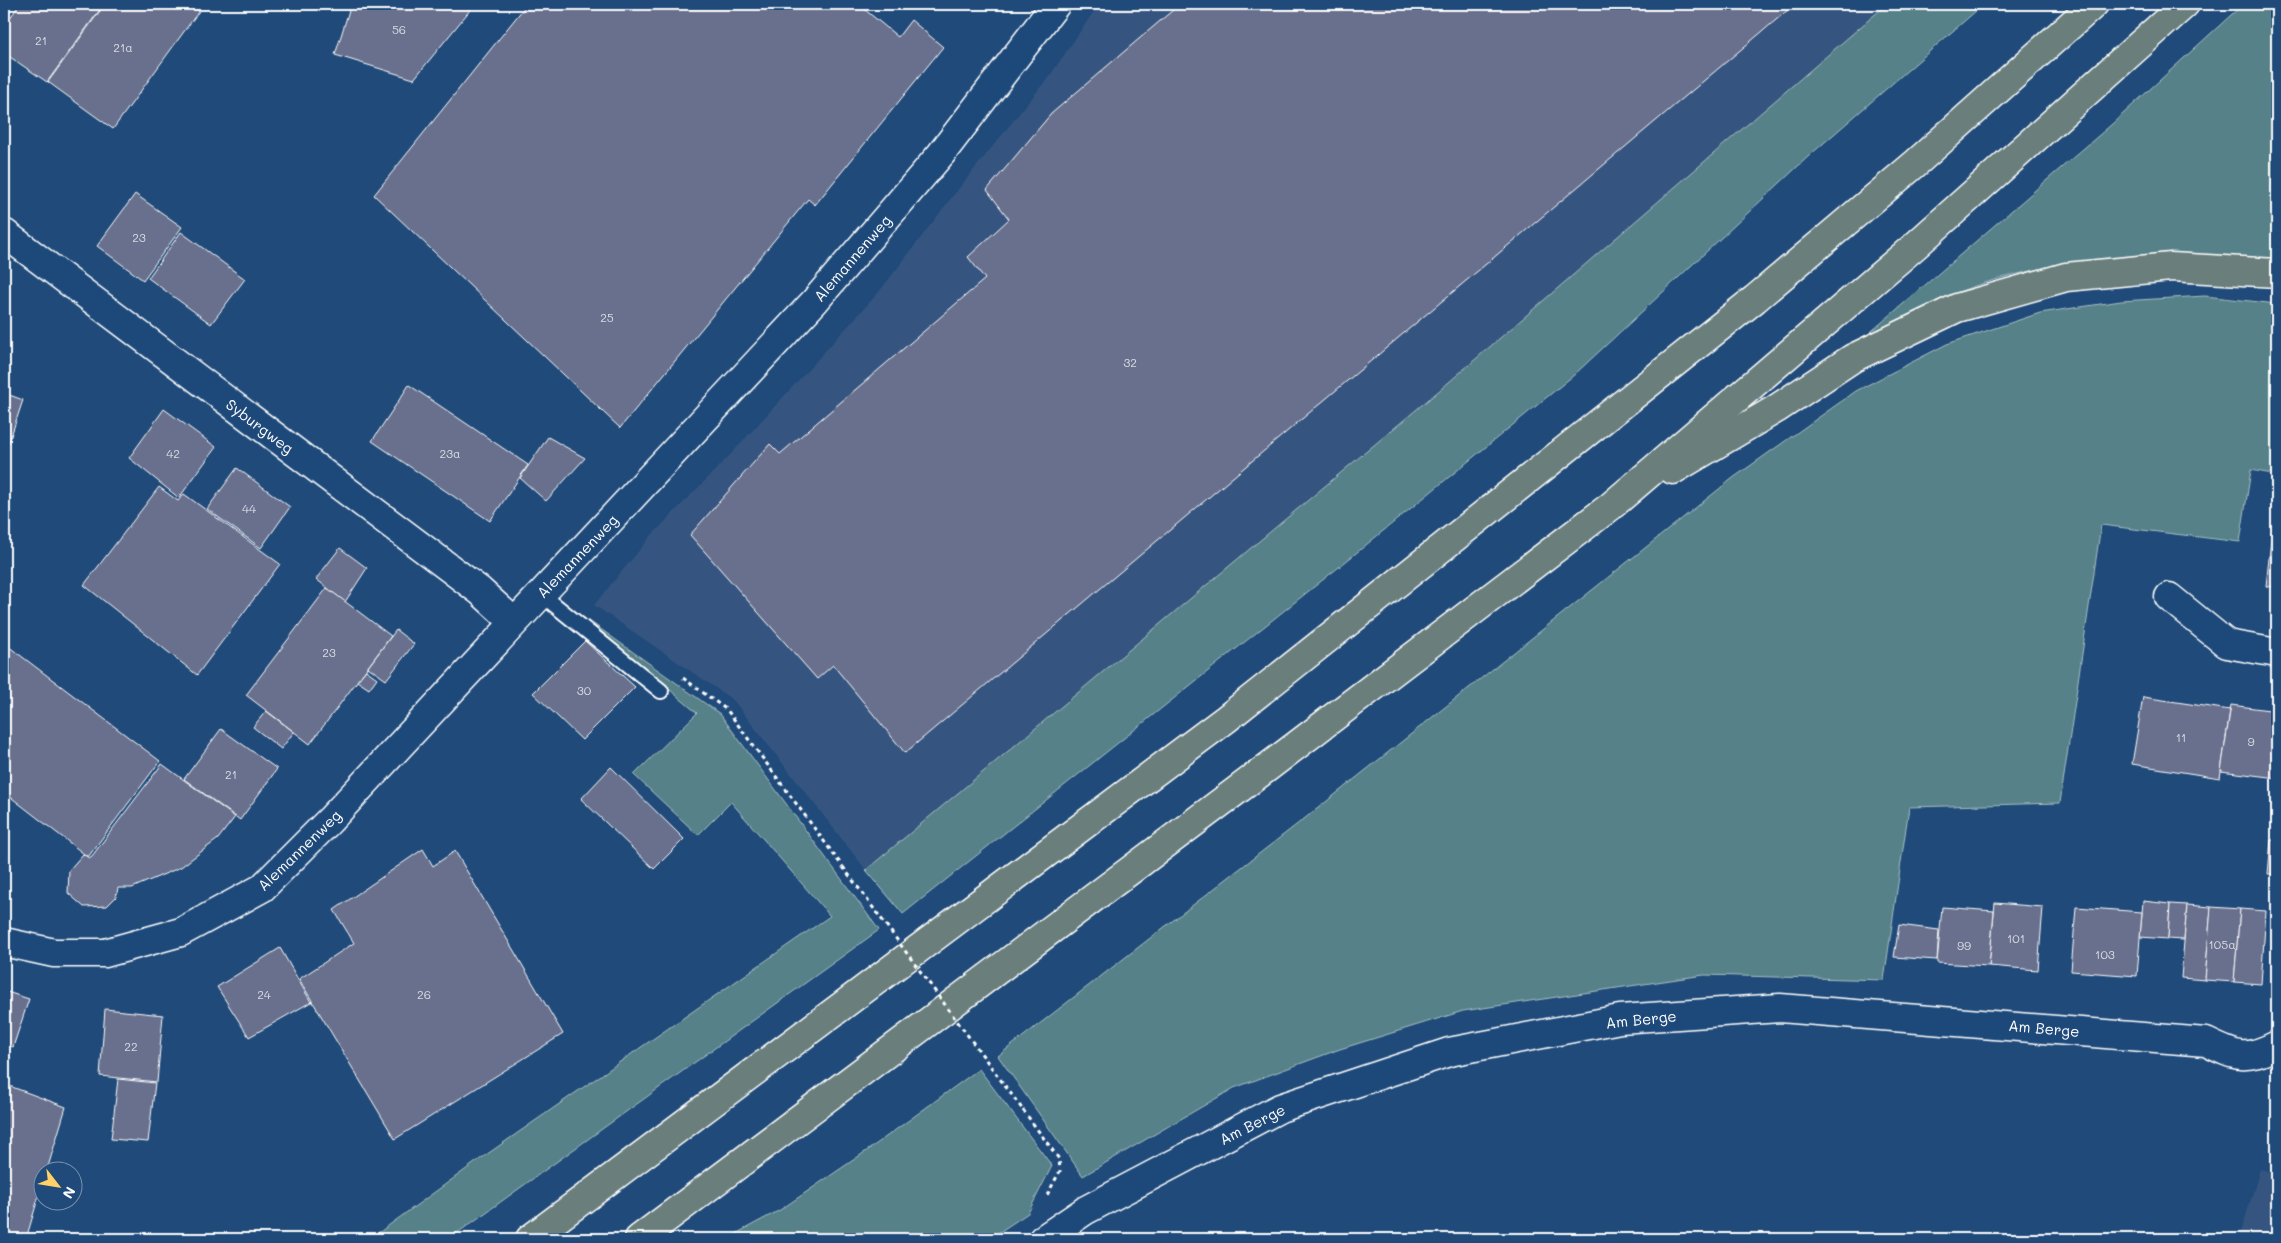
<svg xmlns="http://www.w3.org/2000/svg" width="2281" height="1243" font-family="Mali,sans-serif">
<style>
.built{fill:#355580}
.green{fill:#568188;stroke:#aac0c4}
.building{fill:#686f8d;stroke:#fff}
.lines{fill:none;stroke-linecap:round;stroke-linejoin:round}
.service-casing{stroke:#fff;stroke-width:18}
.minor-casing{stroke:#fff;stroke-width:31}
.motorway-casing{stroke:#fff;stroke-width:31}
.path{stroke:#fff;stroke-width:3;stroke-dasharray:4 4;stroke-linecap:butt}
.service{stroke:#1f4a7a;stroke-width:14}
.minor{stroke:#1f4a7a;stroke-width:28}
.motorway{stroke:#6b7f7c;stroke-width:28}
.path-bridge{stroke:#fff;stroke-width:3;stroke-dasharray:4 4;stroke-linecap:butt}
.labels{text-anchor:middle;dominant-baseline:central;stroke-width:4;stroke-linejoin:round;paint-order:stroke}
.number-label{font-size:12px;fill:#d9dbe2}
.street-label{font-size:15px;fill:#fff;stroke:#1f4a7a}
</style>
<rect width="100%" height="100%" fill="#1f4a7a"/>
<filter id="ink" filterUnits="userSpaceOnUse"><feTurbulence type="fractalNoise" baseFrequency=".02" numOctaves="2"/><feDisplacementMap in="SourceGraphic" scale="10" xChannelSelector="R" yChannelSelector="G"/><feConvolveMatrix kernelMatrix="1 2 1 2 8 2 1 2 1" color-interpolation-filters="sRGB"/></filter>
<g filter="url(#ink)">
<g class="built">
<path d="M1099,4H1887L1441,389L866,870L733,700L594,605L651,536L731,454L879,292L952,197L1051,74Z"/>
<path d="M2260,1169L2277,1174V1239H2239Z"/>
</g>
<g class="green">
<path d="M1887,4H1984L1810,155L1574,375L1339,567L903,914L866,870L1441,389Z"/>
<path d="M2243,4H2277V261C2179,252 2088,253 1991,281C1948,293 1907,315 1866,336L2112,124Z"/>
<path d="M2205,296L2277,304V475L2251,470L2240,542L2101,525L2060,803L1909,807L1884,980L1704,975L1463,1011L1340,1049L1234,1088L1083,1176L998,1056L1322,805L1733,478L1856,391L1947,344L2040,313L2121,301Z"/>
<path d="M588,620L720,714L879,930L449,1239H370L483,1157L830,916L731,802L698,835L634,775L697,713Z"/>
<path d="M979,1069L1052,1166L1028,1213L989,1239H726L780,1210L868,1150Z"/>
</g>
<g class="building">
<path d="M20,4L25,6L27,4H104L47,82L4,53V26Z"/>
<path d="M105,4H188L199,11L113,129L48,82Z"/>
<path d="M351,4H475L414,79L335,55Z"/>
<path d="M527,4H858L898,37L911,20L943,47L815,205L808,199L620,428L374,195Z"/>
<path d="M1180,4H1795L905,753L833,665L817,679L690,535L770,444L780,454L985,279L968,257L1009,219L987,190L1051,114Z"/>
<path d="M135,194L182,227L143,280L97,246Z"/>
<path d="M181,232L245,279L211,324L148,278Z"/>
<path d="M409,385L528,465L490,521L372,441Z"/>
<path d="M4,393L23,400L4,457Z"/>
<path d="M164,409L216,447L179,498L129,458Z"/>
<path d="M548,437L585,458L546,501L520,478Z"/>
<path d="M237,468L290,507L261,548L207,509Z"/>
<path d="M159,487L178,501L184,494L280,564L197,675L84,585Z"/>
<path d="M2272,531H2277V588L2266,586Z"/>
<path d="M340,548L367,568L345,602L316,579Z"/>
<path d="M327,588L391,636L310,744L246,695Z"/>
<path d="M396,630L414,644L386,680L368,667Z"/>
<path d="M585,641L635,687L582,740L533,693Z"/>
<path d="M4,643L160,761L88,857L4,792Z"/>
<path d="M366,670L377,678L369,689L357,681Z"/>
<path d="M2143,697L2230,710L2220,778L2132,764Z"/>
<path d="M2231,705L2277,711V778L2221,771Z"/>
<path d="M266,711L294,732L281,749L253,727Z"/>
<path d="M221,729L277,769L240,820L184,779Z"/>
<path d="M162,764L235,817L218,839L181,867L132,888H118L116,897L107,906L84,907L68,893L69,870L83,854L89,858L92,856Z"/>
<path d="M611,767L684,839L654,869L581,799Z"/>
<path d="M2271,840H2277V874H2268Z"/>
<path d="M423,849L433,866L455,851L563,1034L395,1139L299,979L354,943L334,910Z"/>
<path d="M2143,901L2170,904L2168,939L2140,937Z"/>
<path d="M1995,903L2043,907L2038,970L1989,966Z"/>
<path d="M2170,904L2187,905L2184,940L2168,939Z"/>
<path d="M2187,905L2211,907L2205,980L2181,978Z"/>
<path d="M1942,907L1994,911L1989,966L1937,963Z"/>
<path d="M2076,907L2142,912L2137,976L2071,971Z"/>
<path d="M2211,907L2240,909L2234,982L2205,980Z"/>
<path d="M2240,909L2266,911L2261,984L2234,982Z"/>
<path d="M1899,925L1939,930L1937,960L1894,957Z"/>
<path d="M280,948L311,1002L249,1037L217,987Z"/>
<path d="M4,991L29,999L13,1047L4,1044Z"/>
<path d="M105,1009L163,1015L157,1082L100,1076Z"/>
<path d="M118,1079L155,1083L148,1142L111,1139Z"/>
<path d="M4,1084L66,1107L47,1170H42V1185L26,1239H4Z"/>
</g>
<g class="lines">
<g class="service-casing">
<path id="service" d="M541,594L661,691"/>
</g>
<g class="minor-casing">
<g id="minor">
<path d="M4,233L480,591L514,622"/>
<path d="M2169,597L2227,644L2277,653"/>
<path d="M4,942L54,953H105L181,932L262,888L330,820L814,302L941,154L1056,4"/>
<path d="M1043,1239L1086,1210L1280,1108L1449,1052L1620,1019L1780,1008L2206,1042C2237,1057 2245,1061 2277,1045"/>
</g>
</g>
<g class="motorway-casing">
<g id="motorway">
<path d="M1673,470L1776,409L1853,358L1957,308L2066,277L2171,267L2277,273"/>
<path d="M530,1239L1226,719L1755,299L1916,163L2094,4"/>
<path d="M639,1239L1268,767L1611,506L1916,245L2185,4"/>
</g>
</g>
<g class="path">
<path d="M683,678L727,710L843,867"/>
<path d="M1023,1110L1059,1159L1060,1171L1046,1197"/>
</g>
<use href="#service" class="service"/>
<use href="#minor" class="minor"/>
<use href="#motorway" class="motorway"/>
<path class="path-bridge" d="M843,867L1023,1110"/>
</g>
</g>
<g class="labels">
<g class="number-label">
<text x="399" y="29">56</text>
<text x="41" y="40">21</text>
<text x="123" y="47">21a</text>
<text x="139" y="237">23</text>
<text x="607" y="317">25</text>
<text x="1130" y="362">32</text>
<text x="173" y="453">42</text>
<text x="450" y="453">23a</text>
<text x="249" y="508">44</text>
<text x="329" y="652">23</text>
<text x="584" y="690">30</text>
<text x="2181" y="737">11</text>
<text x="2251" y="741">9</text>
<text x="231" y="774">21</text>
<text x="2016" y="938">101</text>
<text x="2222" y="944">105a</text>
<text x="1964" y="945">99</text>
<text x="2105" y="954">103</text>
<text x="264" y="994">24</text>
<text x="424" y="994">26</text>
<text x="131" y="1046">22</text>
</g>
<g class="street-label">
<text transform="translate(852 258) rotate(-49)">Alemannenweg</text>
<text transform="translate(260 426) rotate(37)">Syburgweg</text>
<text transform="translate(577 556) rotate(-46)">Alemannenweg</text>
<text transform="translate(299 850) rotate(-44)">Alemannenweg</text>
<text transform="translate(1641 1019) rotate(-6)">Am Berge</text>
<text transform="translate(2044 1028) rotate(5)">Am Berge</text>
<text transform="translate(1252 1124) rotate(-27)">Am Berge</text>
</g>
</g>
<rect width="2281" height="1243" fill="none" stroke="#1f4a7a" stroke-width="20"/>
<rect x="10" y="10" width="2261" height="1223" fill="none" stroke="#fff" stroke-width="2" filter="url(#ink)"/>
<g transform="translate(58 1186) rotate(121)"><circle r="24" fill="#1f4a7a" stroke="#7992af"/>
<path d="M0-4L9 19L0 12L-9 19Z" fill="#ffd166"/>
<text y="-8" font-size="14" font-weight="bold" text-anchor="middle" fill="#ffffff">N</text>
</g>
</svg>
